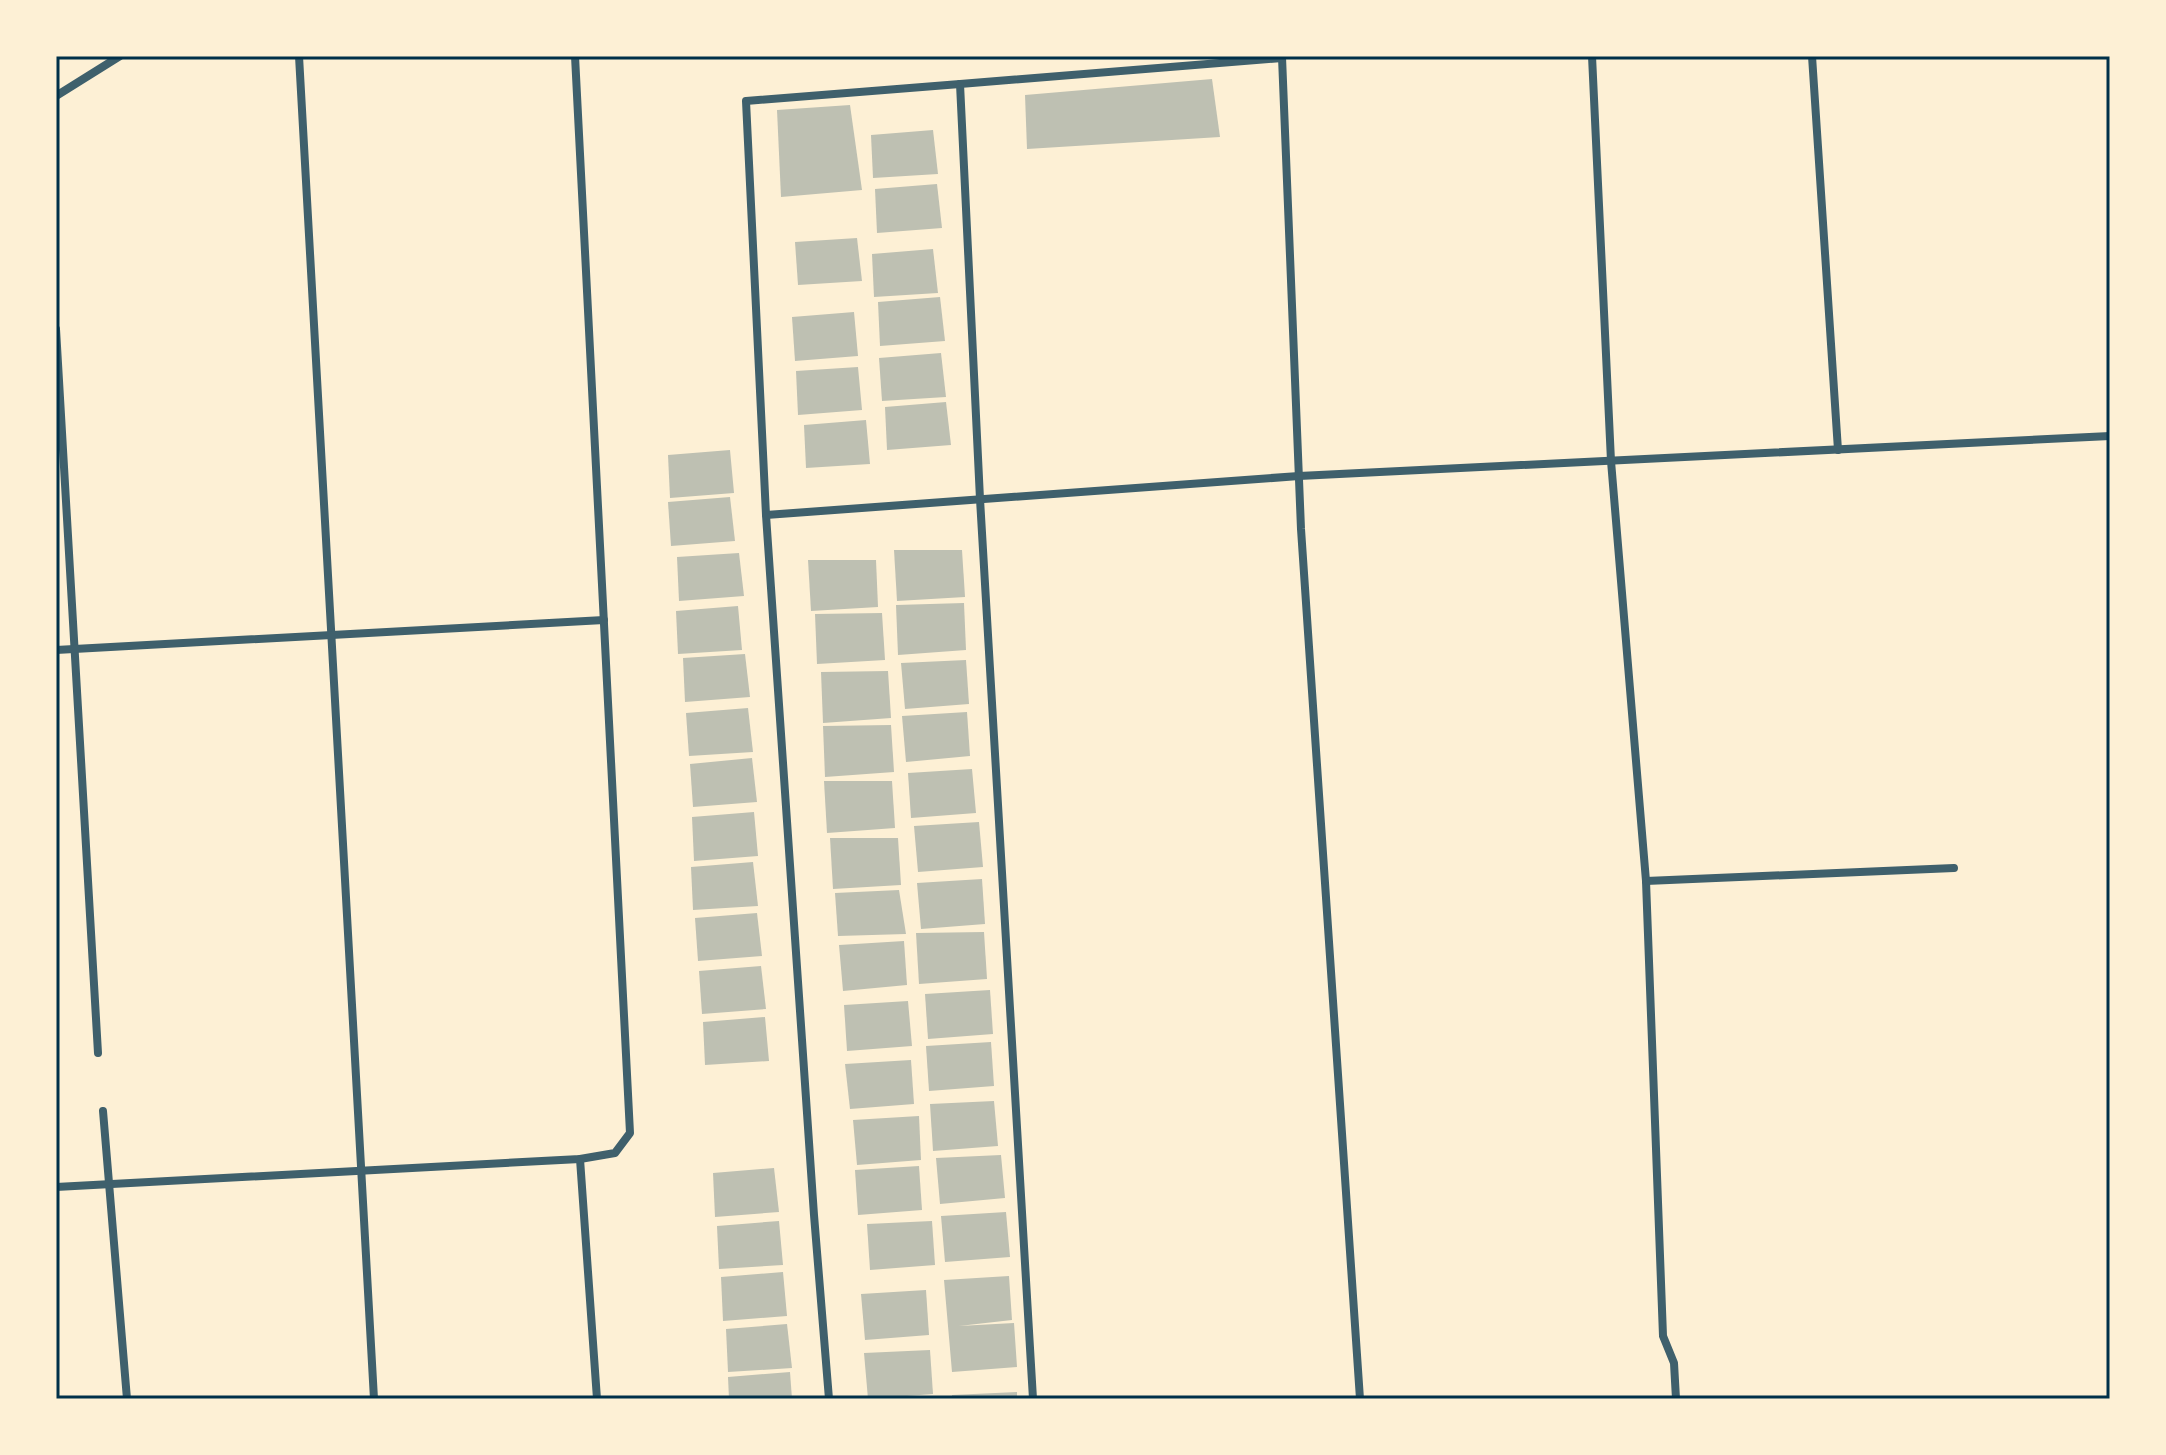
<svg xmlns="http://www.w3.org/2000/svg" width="2166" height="1455" font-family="Poppins,sans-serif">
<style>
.building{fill:#bec0b2}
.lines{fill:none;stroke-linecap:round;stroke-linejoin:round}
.minor{stroke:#3f606c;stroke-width:8}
.neatline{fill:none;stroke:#003049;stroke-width:3}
</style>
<rect width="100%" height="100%" fill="#fdf0d5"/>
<g class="building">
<path d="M1212,79L1220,137L1027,149L1025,95Z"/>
<path d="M850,105L862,190L781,197L777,110Z"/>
<path d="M933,130L938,174L873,178L871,135Z"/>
<path d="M937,184L942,228L877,233L875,189Z"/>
<path d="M857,238L862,281L798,285L795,242Z"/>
<path d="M933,249L938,293L874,297L872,254Z"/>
<path d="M940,297L945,341L880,346L878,302Z"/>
<path d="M854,312L858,356L795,361L792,317Z"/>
<path d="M941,353L946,397L882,401L879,358Z"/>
<path d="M858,367L862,410L798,415L796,371Z"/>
<path d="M946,402L951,445L887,450L885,407Z"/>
<path d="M866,420L870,464L806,468L804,425Z"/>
<path d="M730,450L734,493L670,498L668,455Z"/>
<path d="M730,497L735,541L671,546L668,502Z"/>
<path d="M894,550H962L965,597L897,601Z"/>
<path d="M739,553L744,596L679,601L677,557Z"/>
<path d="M808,560H876L878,607L811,611Z"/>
<path d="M964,603L966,650L898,655L896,605Z"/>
<path d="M738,606L742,650L678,654L676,611Z"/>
<path d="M882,613L885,660L817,664L815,614Z"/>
<path d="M745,654L750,697L685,702L683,658Z"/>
<path d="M966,660L969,704L905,709L901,663Z"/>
<path d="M888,671L891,718L823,723L821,672Z"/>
<path d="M748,708L753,752L689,756L686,713Z"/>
<path d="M967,712L970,756L906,762L902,716Z"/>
<path d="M891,725L894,772L825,777L823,726Z"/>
<path d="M752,758L757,802L693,807L690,764Z"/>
<path d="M972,769L976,813L911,818L908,773Z"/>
<path d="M824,781H892L895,828L827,833Z"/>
<path d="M754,812L758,856L694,861L692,817Z"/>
<path d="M979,822L983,867L918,872L914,826Z"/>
<path d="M830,838H898L901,885L833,889Z"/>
<path d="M753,862L758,906L693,910L691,867Z"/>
<path d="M982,879L985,924L921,929L917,883Z"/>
<path d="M899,890L906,934L838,936L835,893Z"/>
<path d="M757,913L762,956L698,961L695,918Z"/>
<path d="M984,932L987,979L919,984L916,933Z"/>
<path d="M904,941L907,985L843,991L839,945Z"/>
<path d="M761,966L766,1009L702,1014L699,971Z"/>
<path d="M990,990L993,1034L928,1039L925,994Z"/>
<path d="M908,1001L912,1046L847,1051L844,1005Z"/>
<path d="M765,1017L769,1061L705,1065L703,1022Z"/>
<path d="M991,1042L994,1086L929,1091L926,1046Z"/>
<path d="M911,1060L914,1104L850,1109L845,1064Z"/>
<path d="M994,1101L998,1146L933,1151L930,1104Z"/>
<path d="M919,1116L921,1160L857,1165L853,1120Z"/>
<path d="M1001,1155L1005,1198L940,1204L936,1158Z"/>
<path d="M919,1166L922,1210L858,1215L855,1170Z"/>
<path d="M774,1168L779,1212L715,1217L713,1173Z"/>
<path d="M1006,1212L1010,1257L945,1262L941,1216Z"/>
<path d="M779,1221L783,1265L719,1269L717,1226Z"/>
<path d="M932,1221L935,1265L870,1270L867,1224Z"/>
<path d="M783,1272L787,1316L723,1321L721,1277Z"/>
<path d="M1009,1276L1012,1320L959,1326L1014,1323L1017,1367L952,1372L944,1280Z"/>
<path d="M926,1290L929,1335L865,1340L861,1294Z"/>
<path d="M787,1324L792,1368L728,1372L726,1329Z"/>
<path d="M930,1350L933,1394L868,1399L864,1353Z"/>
<path d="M790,1372L792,1399H729L728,1377Z"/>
<path d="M1017,1392V1399H952V1395Z"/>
</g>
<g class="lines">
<g class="minor">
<path d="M299,56L374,1399"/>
<path d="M1592,56L1611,461L1646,881L1663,1336L1674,1363L1676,1399"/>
<path d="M1812,56L1838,450"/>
<path d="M1282,57L1301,529L1360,1399"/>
<path d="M56,96L120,56"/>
<path d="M56,329L98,1053"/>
<path d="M766,515L1299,476L2110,436"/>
<path d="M56,650L604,620"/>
<path d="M1646,881L1954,868"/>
<path d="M103,1111L127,1399"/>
<path d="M580,1159L597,1399"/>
<path d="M56,1187L580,1159L615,1153L630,1133L575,56"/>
<path d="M829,1399L814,1215L766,515L746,101L960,84"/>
<path d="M1033,1399L980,499L960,84L1282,58"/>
</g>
</g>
<rect width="2166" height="1455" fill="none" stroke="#fdf0d5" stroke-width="116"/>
<rect x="58" y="58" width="2050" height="1339" class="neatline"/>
</svg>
